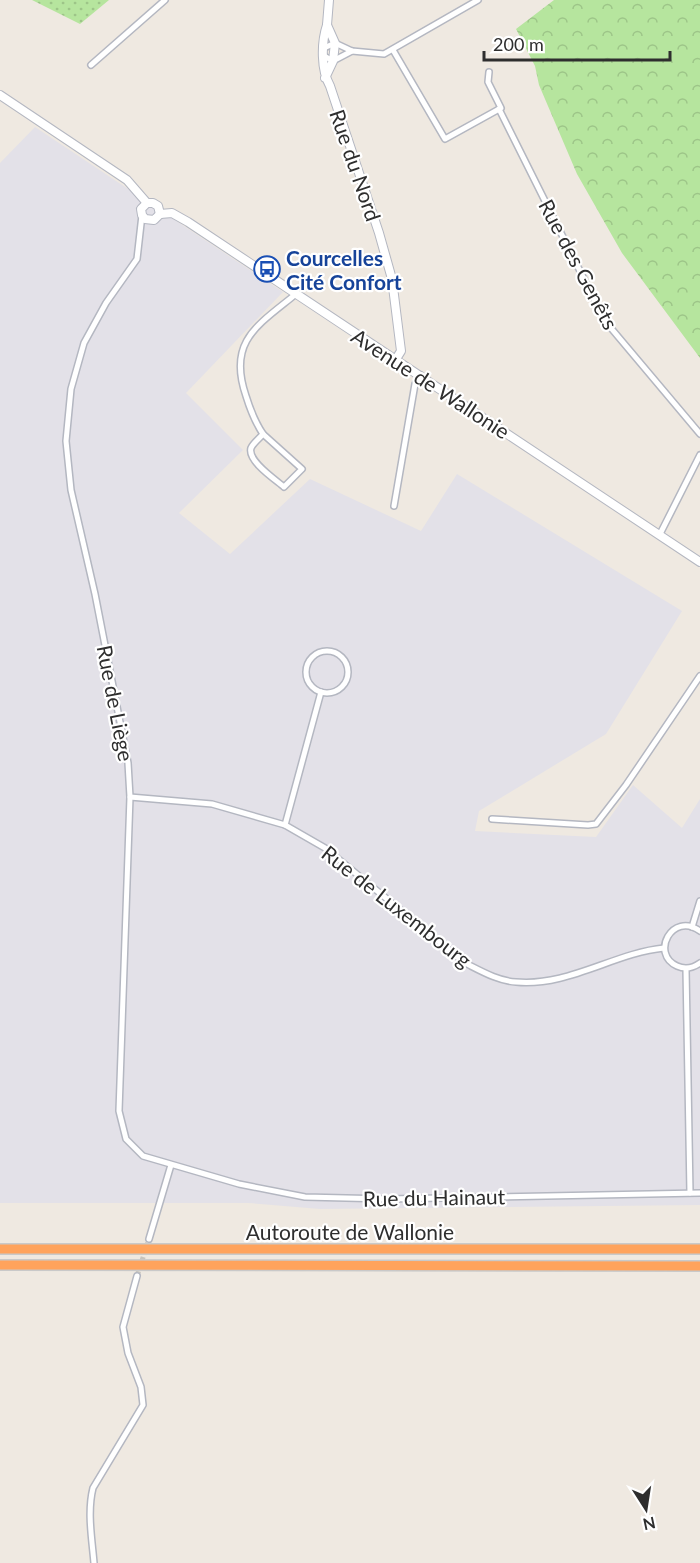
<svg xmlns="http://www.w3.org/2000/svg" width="700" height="1563" font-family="Lato,sans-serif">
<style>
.industrial{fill:#e3e1e8}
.grass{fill:url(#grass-dots)}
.forest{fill:url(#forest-crowns)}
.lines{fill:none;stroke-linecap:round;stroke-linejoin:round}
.street-tunnel{stroke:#c8c4bd;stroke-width:5;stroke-dasharray:5 2.5;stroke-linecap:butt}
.street-casing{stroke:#b4b7c1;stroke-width:8}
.secondary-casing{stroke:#b4b7c1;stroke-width:10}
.highway-casing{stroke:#c9c9c9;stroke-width:12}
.street{stroke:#fff;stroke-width:5}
.secondary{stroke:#fff;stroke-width:8}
.highway{stroke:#ffa35c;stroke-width:9}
.labels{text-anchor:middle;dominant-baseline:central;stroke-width:4.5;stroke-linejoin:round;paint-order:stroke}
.street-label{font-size:21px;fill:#2e2e2e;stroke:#fff}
.transit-label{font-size:21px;font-weight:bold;fill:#164399;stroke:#fff;text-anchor:start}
</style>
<defs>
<pattern id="grass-dots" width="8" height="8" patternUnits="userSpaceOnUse" patternTransform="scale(1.5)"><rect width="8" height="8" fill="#b6e59e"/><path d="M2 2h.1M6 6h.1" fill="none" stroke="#9dc588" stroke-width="1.8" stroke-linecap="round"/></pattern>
<pattern id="forest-crowns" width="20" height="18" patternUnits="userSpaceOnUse" patternTransform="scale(1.5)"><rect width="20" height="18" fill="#b6e59e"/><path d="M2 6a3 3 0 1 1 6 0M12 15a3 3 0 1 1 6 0" fill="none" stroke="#9dc588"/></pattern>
</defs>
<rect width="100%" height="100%" fill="#efe9e1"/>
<path class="industrial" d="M35,127L283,292L186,393L243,450L179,513L230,554L310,479L421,531L457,474L682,611L606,734L479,811L475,831L596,837L633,785L682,828L700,799V1205L320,1209L249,1203H0V163Z"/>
<path class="grass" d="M32,0H109L80,24Z"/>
<path class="forest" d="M554,0H700V358L622,253L577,174L539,85L535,66L516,29Z"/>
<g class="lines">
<path class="street-tunnel" d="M137,1276L149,1239"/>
<g class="street-casing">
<g id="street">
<path d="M324,48L335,43L352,51L384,54L478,0"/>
<path d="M393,50L445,139L501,108L488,82L489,72"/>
<path d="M324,56L333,61L352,51"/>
<path d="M91,65L165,0"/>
<path d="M499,109L605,321L700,434"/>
<path d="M142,215L137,259L106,303L84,343L71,389L66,441L71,490L95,594L128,763L130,797L119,1111L126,1139L143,1156L239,1184L305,1197L387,1199L700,1193"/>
<path d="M263,434C255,422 250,409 246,396C227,341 258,325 296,294"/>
<path d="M263,434L302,469L284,487C276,480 247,461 251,448C253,443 260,438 263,434Z"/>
<path d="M394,506L415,384L421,375"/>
<path d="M660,534L700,455"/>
<circle cx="327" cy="672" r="21"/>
<path d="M130,797L212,804L285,825L325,848L465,963C481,971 498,981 516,982C568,987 614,953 664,948"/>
<path d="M492,819L588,825L596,824L626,785L700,676"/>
<path d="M285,825L321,692"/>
<path d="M692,927L700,901"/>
<path d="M700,931C672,911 650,954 677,966C686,970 693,968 700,963"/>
<path d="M686,969L690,1193"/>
<path d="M149,1239L171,1165"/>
<path d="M94,1563C92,1539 87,1512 93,1488L143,1405L141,1387L128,1353L123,1327L137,1276"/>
</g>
</g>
<g class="secondary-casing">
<g id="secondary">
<path d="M327,25L329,0"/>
<path d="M325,78L333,61L335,43L327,25C321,43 321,70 330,86L379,233L392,279L401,351L396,359"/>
<path d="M0,95L127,180L147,203"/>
<path d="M147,203L141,209L142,215L145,219L154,220L160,214"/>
<path d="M147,203H153L158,206L160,214"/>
<path d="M160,214L172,213L188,222L700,562"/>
</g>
</g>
<g class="highway-casing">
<g id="highway">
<path d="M0,1249H700"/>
<path d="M0,1265L700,1266"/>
</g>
</g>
<use href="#street" class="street"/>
<use href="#secondary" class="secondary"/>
<use href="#highway" class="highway"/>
</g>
<defs>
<g id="bus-ring" transform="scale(1.35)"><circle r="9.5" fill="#fff" stroke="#1a4fb4" stroke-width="1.5"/><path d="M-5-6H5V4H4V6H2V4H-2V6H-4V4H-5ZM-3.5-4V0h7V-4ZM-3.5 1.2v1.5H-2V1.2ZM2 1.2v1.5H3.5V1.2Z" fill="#1a4fb4"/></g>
</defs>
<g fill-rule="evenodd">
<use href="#bus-ring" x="267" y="269"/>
</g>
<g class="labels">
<g class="street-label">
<text transform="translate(356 165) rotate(71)">Rue du Nord</text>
<text transform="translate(579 264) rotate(62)">Rue des Genêts</text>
<text transform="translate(431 383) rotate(33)">Avenue de Wallonie</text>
<text transform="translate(116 703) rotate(79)">Rue de Liège</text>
<text transform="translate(397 906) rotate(38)">Rue de Luxembourg</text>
<text transform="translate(434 1197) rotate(-1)">Rue du Hainaut</text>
<text x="350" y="1231">Autoroute de Wallonie</text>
</g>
<g class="transit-label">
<text x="286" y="257">Courcelles<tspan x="286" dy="24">Cité Confort</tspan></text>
</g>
</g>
<g transform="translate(646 1509) rotate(168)" stroke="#ffffff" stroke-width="4.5" paint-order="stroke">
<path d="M0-4.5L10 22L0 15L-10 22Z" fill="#2e2e2e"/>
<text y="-9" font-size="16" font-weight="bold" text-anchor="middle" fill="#2e2e2e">N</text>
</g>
<path d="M484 51v9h186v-9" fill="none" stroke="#2e2e2e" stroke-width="3"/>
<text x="493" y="51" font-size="18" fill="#2e2e2e" stroke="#ffffff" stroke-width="4.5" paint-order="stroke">200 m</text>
</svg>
